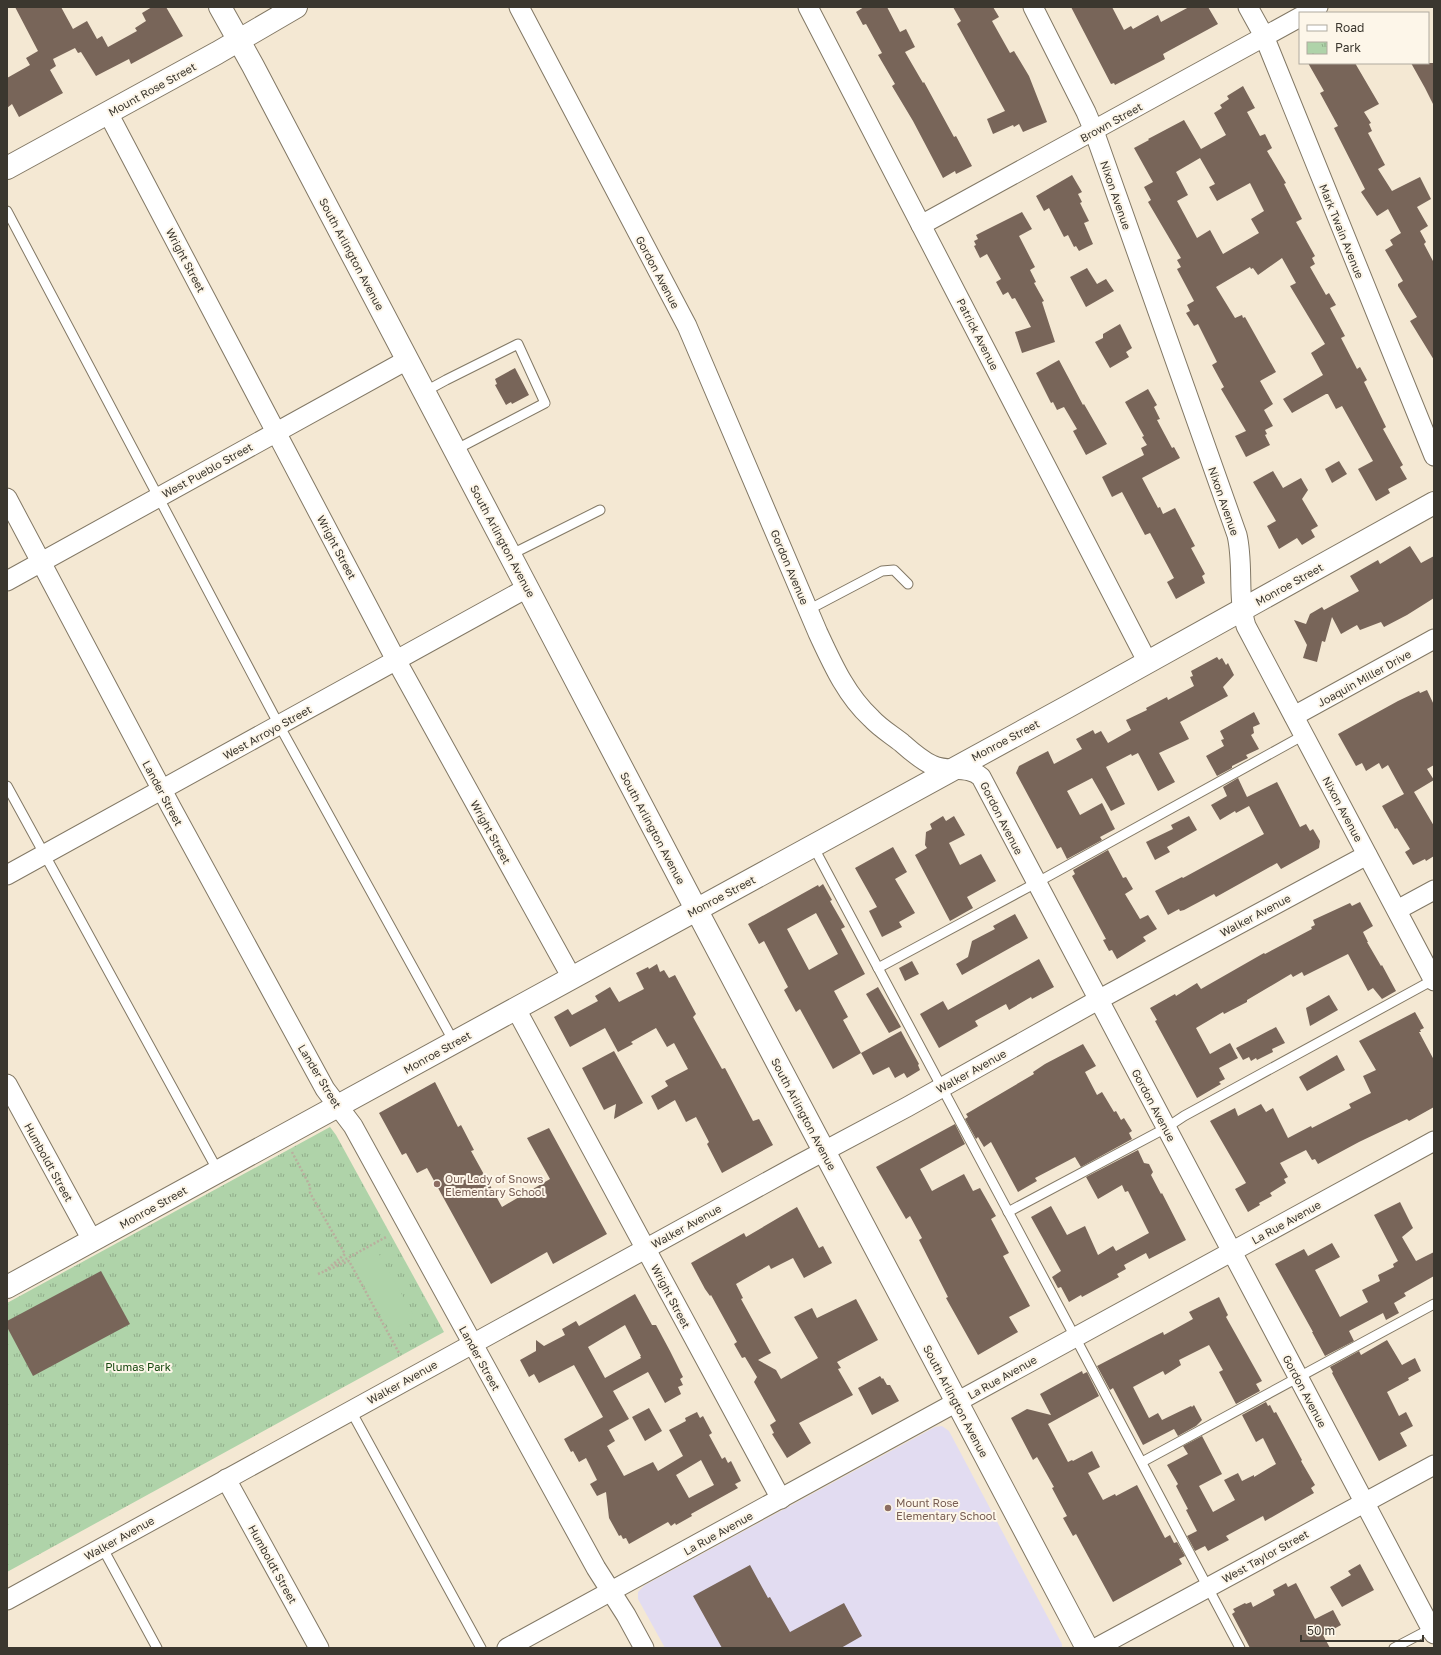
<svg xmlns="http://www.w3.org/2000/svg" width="1441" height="1655" font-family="'Golos Text',sans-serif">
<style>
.education{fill:#e2dcf1}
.park{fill:url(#park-tufts)}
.garden{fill:#afd3a9}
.building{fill:#786559;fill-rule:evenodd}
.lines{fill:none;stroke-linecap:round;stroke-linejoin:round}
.lane-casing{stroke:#827865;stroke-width:11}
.street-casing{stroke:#827865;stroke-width:21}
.secondary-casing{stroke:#827865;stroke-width:24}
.path{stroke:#b9af9e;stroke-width:2.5;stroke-dasharray:2 2;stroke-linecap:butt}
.lane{stroke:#fff;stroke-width:9}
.street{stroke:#fff;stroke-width:19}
.secondary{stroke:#fff;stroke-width:22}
.education-dot{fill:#8d6e63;stroke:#fdf6e9;stroke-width:1.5}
.labels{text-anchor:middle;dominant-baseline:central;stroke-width:4;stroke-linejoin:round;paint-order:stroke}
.street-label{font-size:11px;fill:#3b372f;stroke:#fdf6e9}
.education-label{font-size:11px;fill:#785e54;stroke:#fdf6e9;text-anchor:start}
.park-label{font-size:11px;fill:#15470e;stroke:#fdf6e9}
</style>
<defs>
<pattern id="park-tufts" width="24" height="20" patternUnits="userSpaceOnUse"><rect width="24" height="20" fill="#afd3a9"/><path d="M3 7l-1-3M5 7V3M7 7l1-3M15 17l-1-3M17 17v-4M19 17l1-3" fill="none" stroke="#90ac8a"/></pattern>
</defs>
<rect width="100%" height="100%" fill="#f4e8d3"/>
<path class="education" d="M942,1426L949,1431L1062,1644V1648H665L638,1599V1592L645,1585L935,1427Z"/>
<path class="park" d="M330,1127L336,1135L444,1332L7,1572V1303Z"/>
<path class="garden" d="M375,1247L415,1318L390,1331L350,1260Z"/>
<g class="building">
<path d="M15,7H61L73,29L87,21L97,39L102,36L108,47L137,31L135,28L146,21L142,13L152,7H166L183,36L131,64L129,59L96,76L81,52L78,53L75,48L53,59L56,66L50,70L63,93L19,117L12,104L7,108V78L30,65L26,58L38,51Z"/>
<path d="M864,7H887L900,32L906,29L915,47L905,52L923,83L924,82L954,137L956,136L972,166L956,174L955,171L943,178L913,121L892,86L895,84L878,55L882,53L866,24L863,25L856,12Z"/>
<path d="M953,7H993L999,17L992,21L1010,53L1014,51L1029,76L1047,122L1023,132L1019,124L1014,127L1013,125L993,134L987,119L1005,111L957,24L961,21Z"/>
<path d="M1071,7H1112L1124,30L1131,26L1133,29L1158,15L1161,22L1189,7H1208L1218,24L1163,54L1165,59L1115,85L1114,83L1111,84Z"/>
<path d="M1308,63H1355L1379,104L1364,112L1371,123L1369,124L1372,131L1368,133L1385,165L1378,169L1392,191L1420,177L1431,199L1417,207L1428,226L1420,231L1426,242L1424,244L1434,263V360L1410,321L1417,317L1398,286V284L1403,281L1385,250L1393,245L1390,240L1401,233L1388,209L1377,216L1361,192L1365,189L1334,128L1338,126L1320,93L1324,91Z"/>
<path d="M1411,63H1434V106L1425,88Z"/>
<path d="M1243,86L1255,108L1247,112L1260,136L1265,134L1272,148L1267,151L1286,183L1284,184L1302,219L1296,222L1315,256L1312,258L1315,264L1310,267L1326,295L1329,293L1336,305L1330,308L1345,336L1341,338L1357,369L1360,367L1367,380L1364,382L1386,427L1383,429L1403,465L1400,467L1407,479L1388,489L1390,493L1376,501L1358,469L1373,461L1342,406L1336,409L1328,394H1326L1292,413L1283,399L1323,375L1311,353L1325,344L1290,286L1296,283L1282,258L1258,275L1253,268L1251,269L1250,267L1216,287L1235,318L1242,315L1243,318L1245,317L1276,372L1260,381L1273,404L1264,410L1273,426L1265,430L1267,434L1265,435L1270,445L1246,457L1235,436L1246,431L1221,389L1224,387L1212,365L1217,362L1198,324L1194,326L1186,313L1190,311L1187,305L1194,301L1177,269L1181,267L1177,260L1181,258L1148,202L1151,200L1144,187L1153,182L1134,148L1149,140L1148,139L1184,120L1201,149L1226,135L1214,113L1222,108L1220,105L1229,99L1227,96ZM1200,158L1215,184L1209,187L1217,201L1250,183L1264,211L1251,219L1259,233L1223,254L1210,230L1197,238L1177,201L1188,195L1176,172Z"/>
<path d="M1072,175L1082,192L1078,194L1082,202L1080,203L1089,221L1084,223L1093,244L1079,251L1076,246L1074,247L1068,235L1064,237L1049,208L1044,211L1036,196Z"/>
<path d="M1022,212L1032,229L1019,236L1035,267L1030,270L1036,282L1034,283L1044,301L1042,302L1055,342L1022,353L1015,332L1031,327L1015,298L1012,299L1008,292L1003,295L996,282L1001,279L987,254L980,258L974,246L976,245L974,241L978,239L976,235Z"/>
<path d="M1087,268L1097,284L1106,279L1114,291L1086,307L1070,277Z"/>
<path d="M1120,324L1132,348L1126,352L1129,357L1110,368L1095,342L1103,338V334Z"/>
<path d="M1059,360L1083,405L1084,404L1107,444L1086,455L1073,431L1077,429L1064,407L1057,410L1053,402L1051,403L1036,373Z"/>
<path d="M515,368L529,395L512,404L511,402L506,405L495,385L497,384L495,379Z"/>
<path d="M1148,389L1157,405L1154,407L1160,419L1157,420L1172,448L1174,447L1180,458L1142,478L1158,508L1160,507L1163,514L1175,508L1195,546L1191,548L1205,574L1202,576L1205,583L1176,599L1167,582L1174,578L1150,533L1145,535L1122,492L1112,497L1102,477L1144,455L1141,448L1147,445L1142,437L1144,436L1125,402Z"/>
<path d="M1339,461L1347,474L1332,483L1325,469Z"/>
<path d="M1273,471L1283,488L1301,478L1308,490L1302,499L1318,526L1311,530L1315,537L1302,545L1297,538L1279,549L1267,526L1276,521L1253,482Z"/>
<path d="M1410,546L1421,563L1434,556V598L1407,615L1384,627L1381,622L1360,630L1357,625L1341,634L1332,617L1325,642L1322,641L1317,662L1303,658L1307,645L1294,620L1306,624L1310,614L1322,607L1324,610L1359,591L1350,576L1378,560L1380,564Z"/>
<path d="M1217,657L1219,660L1222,658L1226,665L1228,663L1234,675L1223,687L1228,696L1180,722L1189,739L1159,753L1175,782L1158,791L1138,753L1132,756L1131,754L1106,767L1125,804L1111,811L1092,778L1067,791L1080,815L1102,803L1115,829L1100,837L1102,840L1067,859L1061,847L1057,849L1016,773L1019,766L1048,751L1054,764L1082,749L1076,739L1093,730L1095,734L1101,731L1108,743L1131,730L1126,720L1147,710L1146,708L1167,697L1168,700L1194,686L1190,677L1193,676L1191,671Z"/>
<path d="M1427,690L1434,705V765L1427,769L1434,780L1414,792L1434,826V856L1426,861L1425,859L1413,865L1405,852L1410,849L1397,828L1395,829L1382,806L1404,794L1388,765L1382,769L1379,763L1366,771L1362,763L1356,766L1338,734L1398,701L1419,691L1420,693Z"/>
<path d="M1254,712L1260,724L1253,727L1254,733L1251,735L1259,749L1246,755L1248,758L1232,766V768L1217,776L1206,756L1224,746L1221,740L1224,739L1220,731Z"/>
<path d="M1238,778L1247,797L1277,782L1300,827L1306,824L1310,831L1313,829L1320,841L1319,848L1281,869L1277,863L1216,897L1214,894L1184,910L1180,911L1179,909L1168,915L1155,891L1182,877L1183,878L1264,834L1249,806L1236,813L1235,811L1220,820L1211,805L1227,796L1223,787Z"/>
<path d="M943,816L946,821L954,816L965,835L949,843L960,865L981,854L996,881L967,897L973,908L950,921L915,855L927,848L925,845L926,832L932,829L930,824Z"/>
<path d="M1189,816L1197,830L1167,847L1170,852L1155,860L1146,842L1173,829L1171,825Z"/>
<path d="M893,847L907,872L895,879L915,913L899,922L902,927L882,937L869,911L877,907L855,868Z"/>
<path d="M1108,850L1123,878L1126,877L1133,889L1125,894L1140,919L1148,915L1157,929L1143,937L1146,941L1117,959L1112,950L1109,951L1103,940L1106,939L1072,876L1075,874L1073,870Z"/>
<path d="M823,884L832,900L830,901L845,927L841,929L865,974L834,991L848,1017L843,1020L861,1053L901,1031L919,1064L918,1065L920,1070L907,1078L904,1073L895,1078L889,1067L873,1075L861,1053L833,1069L800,1009L796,1012L784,990L788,987L764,941L759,944L748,924L818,885L819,887ZM816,913L838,954L809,970L787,929Z"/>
<path d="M1360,902L1373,926L1363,932L1368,942H1367L1381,966L1382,965L1396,991L1382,999L1373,988L1368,991L1348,954L1304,976L1302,972L1293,977L1291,974L1247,1000V1002L1224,1014L1223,1012L1196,1028L1210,1054L1230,1043L1238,1058L1219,1068L1225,1079L1219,1082L1221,1084L1197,1098L1155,1021L1157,1020L1150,1008L1175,994L1176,996L1197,983L1201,989L1264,953L1265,954L1312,929L1311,927L1315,925L1313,920L1350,903L1352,906Z"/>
<path d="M1015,914L1028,938L962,975L956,964L968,957L972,941L995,929L993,926Z"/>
<path d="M1039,959L1054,987L1032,999L1031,997L1009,1010L1006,1004L975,1021L978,1026L939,1048L920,1014L943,1001L948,1010Z"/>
<path d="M912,961L919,974L905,981L899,968Z"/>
<path d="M657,964L660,972L664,970L669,978L675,975L696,1014L693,1017L722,1069L725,1068L753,1121L759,1119L773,1145L722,1173L707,1144L709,1142L696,1117L686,1122L675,1100L658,1110L651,1096L668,1086L665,1081L688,1069L674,1043L667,1047L656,1028L631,1042L633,1044L618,1052L605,1028L570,1047L554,1017L568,1009L572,1015L598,1001L595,996L610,987L619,1002L644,989L636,973L648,967L649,969Z"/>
<path d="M878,987L901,1027L889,1033L866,994Z"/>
<path d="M1329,995L1338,1010L1310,1026L1306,1008Z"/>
<path d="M1415,1012L1424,1028L1420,1030L1421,1032H1419L1434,1060V1107L1409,1121L1407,1119L1359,1142L1318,1164L1315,1159L1312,1160L1306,1150L1280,1163L1288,1177L1284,1179L1286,1183L1270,1193L1272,1196L1259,1203L1260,1205L1248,1212L1235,1189L1246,1183L1210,1121L1235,1108L1238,1116L1261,1104L1266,1112L1273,1108L1288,1138L1311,1126L1312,1128L1351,1108L1349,1104L1371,1093L1363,1076L1376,1070L1359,1041Z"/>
<path d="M1276,1027L1285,1043L1272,1049L1273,1052L1257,1060L1256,1058L1251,1061L1249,1057L1243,1060L1236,1048Z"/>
<path d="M1083,1044L1096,1066L1085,1072L1097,1095L1102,1092L1114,1112L1116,1111L1121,1120L1124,1118L1132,1131L1129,1133L1132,1139L1081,1167L1075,1157L1035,1178L1037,1181L1018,1192L991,1142L984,1147L978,1137L976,1139L965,1119L968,1117L966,1114L1034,1074L1033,1072L1045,1064Z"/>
<path d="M614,1051L643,1103L614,1119L616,1104L604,1110L582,1068Z"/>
<path d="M1337,1055L1345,1070L1307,1091L1299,1077Z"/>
<path d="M435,1082L458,1127L461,1125L474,1150L471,1151L502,1207L550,1179L527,1138L549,1128L607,1234L553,1264L547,1252L491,1284L427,1168L417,1173L406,1153L402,1155L379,1113Z"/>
<path d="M955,1124L965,1144L920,1169L932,1191L964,1174L973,1191L980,1188L996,1216L991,1219L1009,1253L1003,1256L1030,1306L1009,1317L1018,1332L978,1355L946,1298L948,1297L919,1240L922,1238L910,1216L906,1219L876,1167Z"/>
<path d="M1138,1150L1144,1163L1149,1164L1153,1172L1151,1175L1161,1194L1162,1193L1186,1240L1149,1259L1146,1253L1124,1265L1126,1269L1117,1274L1119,1277L1082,1297L1081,1295L1069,1302L1061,1287L1058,1288L1052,1277L1061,1271L1031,1217L1051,1206L1067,1235L1085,1226L1098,1255L1113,1246L1116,1251L1149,1233L1128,1191L1125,1192L1122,1185L1098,1199L1086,1177Z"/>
<path d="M1400,1202L1413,1228L1402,1237L1416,1261L1434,1252V1276L1404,1293L1406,1296L1394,1303L1399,1313L1386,1320L1383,1313L1349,1331L1354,1341L1325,1356L1312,1332H1313L1275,1264L1304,1249L1308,1256L1332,1243L1340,1257L1315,1270L1340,1317L1368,1302L1362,1290L1380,1281L1378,1275L1394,1267L1393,1264L1398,1261L1374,1215Z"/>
<path d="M797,1207L819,1248L823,1246L832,1263L804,1278L793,1258L771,1269L769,1265L736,1284L743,1298L741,1299L771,1353L758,1360L776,1370L781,1379L818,1358L794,1317L812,1308L817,1318L856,1299L878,1340L837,1362L841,1368L838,1369L853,1395L799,1423L811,1443L787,1458L772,1434L774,1433L770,1425L776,1421L754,1382L757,1377L745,1357L742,1358L734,1344L737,1342L711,1295L710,1296L705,1289L691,1263L744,1233L746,1237Z"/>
<path d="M101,1271L130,1324L33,1376L7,1327V1321Z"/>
<path d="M635,1294L652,1325H656L670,1351L683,1377L680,1379L683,1385L678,1387L681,1394L665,1403L648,1372L613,1391L629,1419L609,1430L615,1441L607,1446L624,1476L653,1462L658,1471L683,1456L669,1430L686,1421L685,1418L697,1412L700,1418L703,1416L712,1433L709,1435L722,1459L725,1457L728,1463L731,1461L741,1481L735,1484L738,1488L691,1514L692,1516L676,1525L675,1523L671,1526L668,1522L629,1544L626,1538L623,1539L621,1535L619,1536L609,1518L606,1492L597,1496L590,1484L597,1480L586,1458L579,1462L573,1451L571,1452L564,1439L603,1417L574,1365L539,1383L534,1374L529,1377L520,1360L536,1351V1340L544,1346L565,1335L562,1329L576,1321L579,1326ZM625,1325L641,1356H640L641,1358L605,1378L588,1347ZM701,1460L714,1485L689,1498L676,1475Z"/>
<path d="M1219,1297L1228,1315L1226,1317L1262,1381L1256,1384L1260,1391L1236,1404L1219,1372L1223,1370L1209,1345L1179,1360L1181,1365L1165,1375L1163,1371L1133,1387L1149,1418L1158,1413L1162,1420L1191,1406L1192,1407L1194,1405L1202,1420L1196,1426L1178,1436L1174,1429L1143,1445L1113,1388L1110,1390L1097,1366L1151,1338L1163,1332L1164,1335L1193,1319L1189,1312Z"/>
<path d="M1387,1340L1402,1365L1415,1358L1421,1371L1408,1378L1409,1380L1387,1392L1399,1416L1406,1412L1413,1426L1400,1433L1407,1446L1379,1461L1332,1373L1333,1372L1330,1367L1359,1351L1361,1355Z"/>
<path d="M1082,1371L1083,1374L1087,1372L1099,1396L1048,1424L1068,1462L1072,1460L1073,1461L1092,1451L1100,1467L1088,1473L1103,1500L1115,1494L1116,1496L1137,1485L1165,1538L1170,1535L1174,1543L1177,1542L1185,1556L1179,1559L1182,1564L1113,1602L1076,1534L1073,1536L1063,1518L1067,1516L1052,1488L1054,1487L1037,1457L1033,1460L1011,1418L1027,1409L1051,1415L1040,1394Z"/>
<path d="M880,1376L882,1379L883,1378L887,1385H890L899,1401L872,1415L858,1388Z"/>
<path d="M1266,1402L1268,1406L1270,1405L1274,1413L1276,1412L1302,1460L1301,1461L1315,1485L1311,1488L1314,1493L1265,1521L1263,1516L1226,1536L1229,1540L1208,1551L1205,1546L1195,1551L1187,1536L1197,1531L1186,1510L1188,1509L1176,1486L1178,1484L1167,1465L1188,1454L1183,1446L1202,1436L1222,1474L1199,1486L1213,1512L1235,1500L1224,1480L1238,1473L1242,1481L1254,1475V1477L1276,1464L1263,1438L1256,1442L1242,1415Z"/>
<path d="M649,1408L662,1431L645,1441L632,1417Z"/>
<path d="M1360,1564L1374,1590L1342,1607L1330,1587L1351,1575L1348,1571Z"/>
<path d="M750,1565L768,1598L770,1597L790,1632L844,1603L862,1636L841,1648H722L693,1596Z"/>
<path d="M1286,1583L1288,1587L1296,1583L1315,1619L1333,1610L1341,1625L1323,1635L1330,1648H1250L1232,1614L1235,1612L1233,1609L1245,1603L1246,1604L1251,1602L1253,1607L1275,1595L1273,1590Z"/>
</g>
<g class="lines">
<g class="lane-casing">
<g id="lane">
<path d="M7,211L279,725L454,1042"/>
<path d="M424,392L446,380L518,344L545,403L455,450"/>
<path d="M510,555L600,510"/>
<path d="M808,610L882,571L894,570L908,584"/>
<path d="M7,786L218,1171"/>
<path d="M813,846L1075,1337L1240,1648"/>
<path d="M878,968L1036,883L1304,735"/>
<path d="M1008,1212L1166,1128L1184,1116L1433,980"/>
<path d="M351,1411L481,1648"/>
<path d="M1142,1462L1434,1304"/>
<path d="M102,1547L157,1648"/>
<path d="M1394,1648L1434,1627"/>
</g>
</g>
<g class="street-casing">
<g id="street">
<path d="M519,7L687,326L818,633C832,663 846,695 871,718C880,728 892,735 902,743C911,751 921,760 932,765C948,773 968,765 981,777L1434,1634"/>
<path d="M808,7L1147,661"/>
<path d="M1033,7L1086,112L1094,131L1237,535C1244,565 1237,597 1246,626L1434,981"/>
<path d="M1248,7L1264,36L1434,456"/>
<path d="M1308,13L1318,7"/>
<path d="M108,113L396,660L572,978"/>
<path d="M921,225L1300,17"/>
<path d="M7,498L171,807L325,1089L353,1126L596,1568L626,1615L644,1648"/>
<path d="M7,581L407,360"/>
<path d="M1294,716L1434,639"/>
<path d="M7,875L527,588"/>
<path d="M1397,910L1434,890"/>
<path d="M516,1009L781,1499"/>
<path d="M7,1084L92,1240"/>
<path d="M226,1479L319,1648"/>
<path d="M7,1600L798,1165L907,1107L1098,1000L1367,855"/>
<path d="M507,1648L1434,1141"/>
<path d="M1096,1648L1434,1465"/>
</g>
</g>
<g class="secondary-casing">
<g id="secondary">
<path d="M220,7L253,66L696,909L1087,1648"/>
<path d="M7,168L217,53L296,7"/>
<path d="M7,1287L1067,707L1434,503"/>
</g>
</g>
<g class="path">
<path d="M292,1152L310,1186V1193L345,1254L325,1271"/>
<path d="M335,1265L386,1237"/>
<path d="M318,1274L349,1261L399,1353"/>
</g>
<use href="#lane" class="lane"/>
<use href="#street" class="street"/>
<use href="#secondary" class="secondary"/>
</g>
<g class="education-dot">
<circle cx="437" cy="1184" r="4"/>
<circle cx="888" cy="1508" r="4"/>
</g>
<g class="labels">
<g class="street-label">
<text transform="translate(152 89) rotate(-29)">Mount Rose Street</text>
<text transform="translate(1111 122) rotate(-29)">Brown Street</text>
<text transform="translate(1116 195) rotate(71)">Nixon Avenue</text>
<text transform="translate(1342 231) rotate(68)">Mark Twain Avenue</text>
<text transform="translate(352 254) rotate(62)">South Arlington Avenue</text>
<text transform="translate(186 260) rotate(62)">Wright Street</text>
<text transform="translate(658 272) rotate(62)">Gordon Avenue</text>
<text transform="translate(978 334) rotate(63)">Patrick Avenue</text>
<text transform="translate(207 470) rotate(-29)">West Pueblo Street</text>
<text transform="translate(1224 501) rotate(71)">Nixon Avenue</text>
<text transform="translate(503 541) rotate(62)">South Arlington Avenue</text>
<text transform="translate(337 547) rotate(62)">Wright Street</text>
<text transform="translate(790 567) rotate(67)">Gordon Avenue</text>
<text transform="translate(1289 584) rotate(-29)">Monroe Street</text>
<text transform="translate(1364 678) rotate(-29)">Joaquin Miller Drive</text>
<text transform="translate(267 732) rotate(-29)">West Arroyo Street</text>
<text transform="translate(1005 740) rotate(-28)">Monroe Street</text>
<text transform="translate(163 793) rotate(62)">Lander Street</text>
<text transform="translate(1343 809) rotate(62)">Nixon Avenue</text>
<text transform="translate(1002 818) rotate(63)">Gordon Avenue</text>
<text transform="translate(653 828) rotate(62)">South Arlington Avenue</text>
<text transform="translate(491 832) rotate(61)">Wright Street</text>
<text transform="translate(721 896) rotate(-28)">Monroe Street</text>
<text transform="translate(1255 915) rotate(-28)">Walker Avenue</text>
<text transform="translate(437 1052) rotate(-29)">Monroe Street</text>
<text transform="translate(971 1071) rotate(-29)">Walker Avenue</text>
<text transform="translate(320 1076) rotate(59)">Lander Street</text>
<text transform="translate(1154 1105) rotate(62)">Gordon Avenue</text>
<text transform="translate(804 1114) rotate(62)">South Arlington Avenue</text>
<text transform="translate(49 1162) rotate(61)">Humboldt Street</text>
<text transform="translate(153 1207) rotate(-29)">Monroe Street</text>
<text transform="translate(1286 1222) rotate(-29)">La Rue Avenue</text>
<text transform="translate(686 1226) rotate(-29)">Walker Avenue</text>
<text transform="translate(671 1296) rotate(62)">Wright Street</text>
<text transform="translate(480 1358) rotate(61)">Lander Street</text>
<text transform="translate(1002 1377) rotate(-29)">La Rue Avenue</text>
<text transform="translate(402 1382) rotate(-29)">Walker Avenue</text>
<text transform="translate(1305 1391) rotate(62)">Gordon Avenue</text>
<text transform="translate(956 1401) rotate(62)">South Arlington Avenue</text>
<text transform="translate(718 1533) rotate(-29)">La Rue Avenue</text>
<text transform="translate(119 1538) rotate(-29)">Walker Avenue</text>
<text transform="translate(1265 1556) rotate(-29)">West Taylor Street</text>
<text transform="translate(273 1564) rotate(61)">Humboldt Street</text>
</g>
<g class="education-label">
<text x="445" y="1178">Our Lady of Snows<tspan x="445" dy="13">Elementary School</tspan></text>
<text x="896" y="1502">Mount Rose<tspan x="896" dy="13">Elementary School</tspan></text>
</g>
<g class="park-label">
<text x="138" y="1366">Plumas Park</text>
</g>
</g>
<rect width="1441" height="1655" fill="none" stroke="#3b372f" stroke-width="16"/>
<rect x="1299" y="12" width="130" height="52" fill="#fdf6e9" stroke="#afaa9f"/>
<rect x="1307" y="25" width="20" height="6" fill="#ffffff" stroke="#afaa9f"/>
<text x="1335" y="32" font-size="12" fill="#3b372f">Road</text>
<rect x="1307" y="42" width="20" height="12" fill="url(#park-tufts)" stroke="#afaa9f"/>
<text x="1335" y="52" font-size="12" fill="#3b372f">Park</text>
<path d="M1301 1635v6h122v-6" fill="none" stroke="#3b372f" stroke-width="2"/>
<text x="1307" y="1635" font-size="12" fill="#3b372f" stroke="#fdf6e9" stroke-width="3" paint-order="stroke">50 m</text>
</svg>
